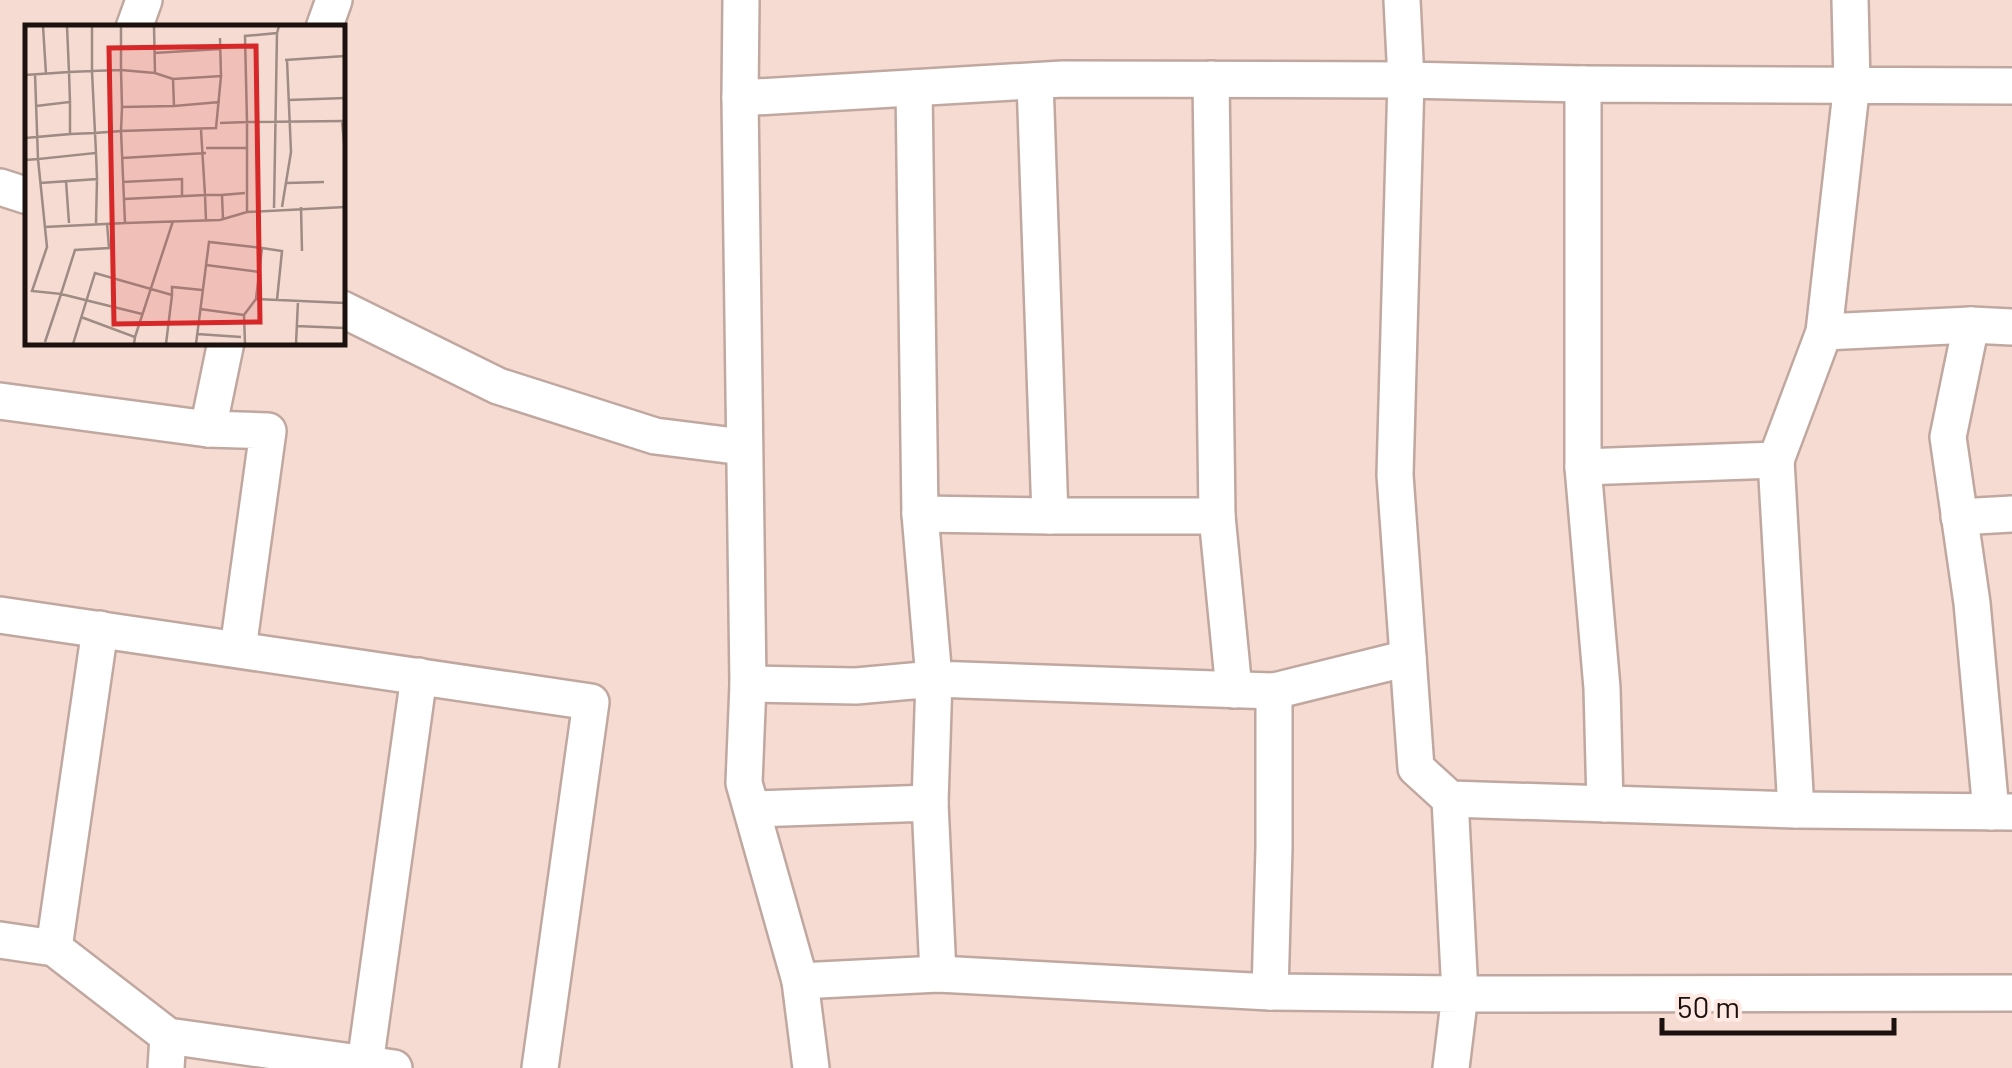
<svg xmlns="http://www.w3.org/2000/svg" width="2012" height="1068" font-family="Barlow,sans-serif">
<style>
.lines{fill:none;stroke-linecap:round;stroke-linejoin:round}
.street-casing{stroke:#c0a79f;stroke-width:40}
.street{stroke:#fff;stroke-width:35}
.inset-road{fill:none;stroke:#9e8b84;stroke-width:2.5}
.view{fill:#d62828;fill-opacity:0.15;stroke:#d62828;stroke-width:5}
.inset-edge{fill:none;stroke:#1b120f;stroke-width:5}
</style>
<rect width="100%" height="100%" fill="#f5dbd2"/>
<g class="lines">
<g class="street-casing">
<g id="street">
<path d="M741,0L740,98L1063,79L1406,80L1395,475L1416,768L1450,799L1796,810L1776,460"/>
<path d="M1402,0L1406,80L1583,84"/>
<path d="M1850,0L1852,83L1824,332L1776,460L1583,467V84L2012,86"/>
<path d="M134,28L144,0"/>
<path d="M324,28L334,0"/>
<path d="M1211,79L1217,516L1234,690"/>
<path d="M914,88L920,514L934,679L1274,691L1408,658"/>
<path d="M740,98L748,684L744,783L800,981L938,974L1270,992"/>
<path d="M0,187L28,196"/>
<path d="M342,309L498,386L655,436L743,447"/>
<path d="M1971,325L1948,437L1972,603L1991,812"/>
<path d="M1824,332L1971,325L2012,327"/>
<path d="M0,401L208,429L226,342"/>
<path d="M208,429L268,431L238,649"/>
<path d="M1583,467L1602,688L1605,804"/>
<path d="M920,514L1050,516L1035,81"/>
<path d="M1050,516H1217"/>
<path d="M1959,517L2012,514"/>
<path d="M0,615L591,702L540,1068"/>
<path d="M748,684L856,686L934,679L930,803"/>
<path d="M1274,691V848L1270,992L1460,994L1451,1068"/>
<path d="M1450,799L1460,994L2012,993"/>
<path d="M752,809L930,803L938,974"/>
<path d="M1796,810L2010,812"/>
<path d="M0,940L54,948L168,1036L394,1068"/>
<path d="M54,948L100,629"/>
<path d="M800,981L811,1068"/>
<path d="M365,1064L419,676"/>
<path d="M166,1068L168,1036"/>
</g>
</g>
<use href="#street" class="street"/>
</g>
<g transform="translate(25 25)">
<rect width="320" height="320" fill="#f5dbd2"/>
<path class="inset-road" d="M18,1L21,49M67,1V46L96,45L130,48L148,54L149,81L97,82L96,45V1M129,1L130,48M195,13L196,51M129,28L195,24M260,35L320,31M0,50L44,47L42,1M264,75L320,73M11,81L45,77L44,47L67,46L70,108L45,109M149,81L195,77M317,96L320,128M195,98L222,97L220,11L252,8L254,1M0,113L45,109V77M181,123H222V97L320,96M97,133L181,128M0,135L13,134L10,49M41,156L44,198M97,157L157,154V172M15,158L72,154L71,128M262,158L299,157M99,174L180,170L176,105M257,182L266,127L262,35M276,182L277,226M249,183L252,8M222,187L320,182M198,194L197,170L220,168M181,195L180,170H197M71,198L72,154M82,198L84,223L50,225L36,269L7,266L22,222L13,134L71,128L70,108L96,106L97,82M100,198L195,195L222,187V123M19,202L100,198L96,106L191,103L196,51L148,54M237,223L257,226L252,275M181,240L234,247M147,270V262L177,265M231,274L320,278M175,284L219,290M56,292L110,312L109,319M271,301L320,303M172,309L216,312M110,312L148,196M20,317L36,269L117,289M48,319L70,248L147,270L141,319M171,319L184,217L237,223L231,274L219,290L220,319M271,319L273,276"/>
<path class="view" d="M231,21L235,297L89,299L84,23Z"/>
<rect width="320" height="320" class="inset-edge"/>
</g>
<path d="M1662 1018v15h232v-15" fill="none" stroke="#1b120f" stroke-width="5"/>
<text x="1677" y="1018" font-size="30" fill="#1b120f" stroke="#ffe9e2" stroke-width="8" paint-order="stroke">50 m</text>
</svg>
